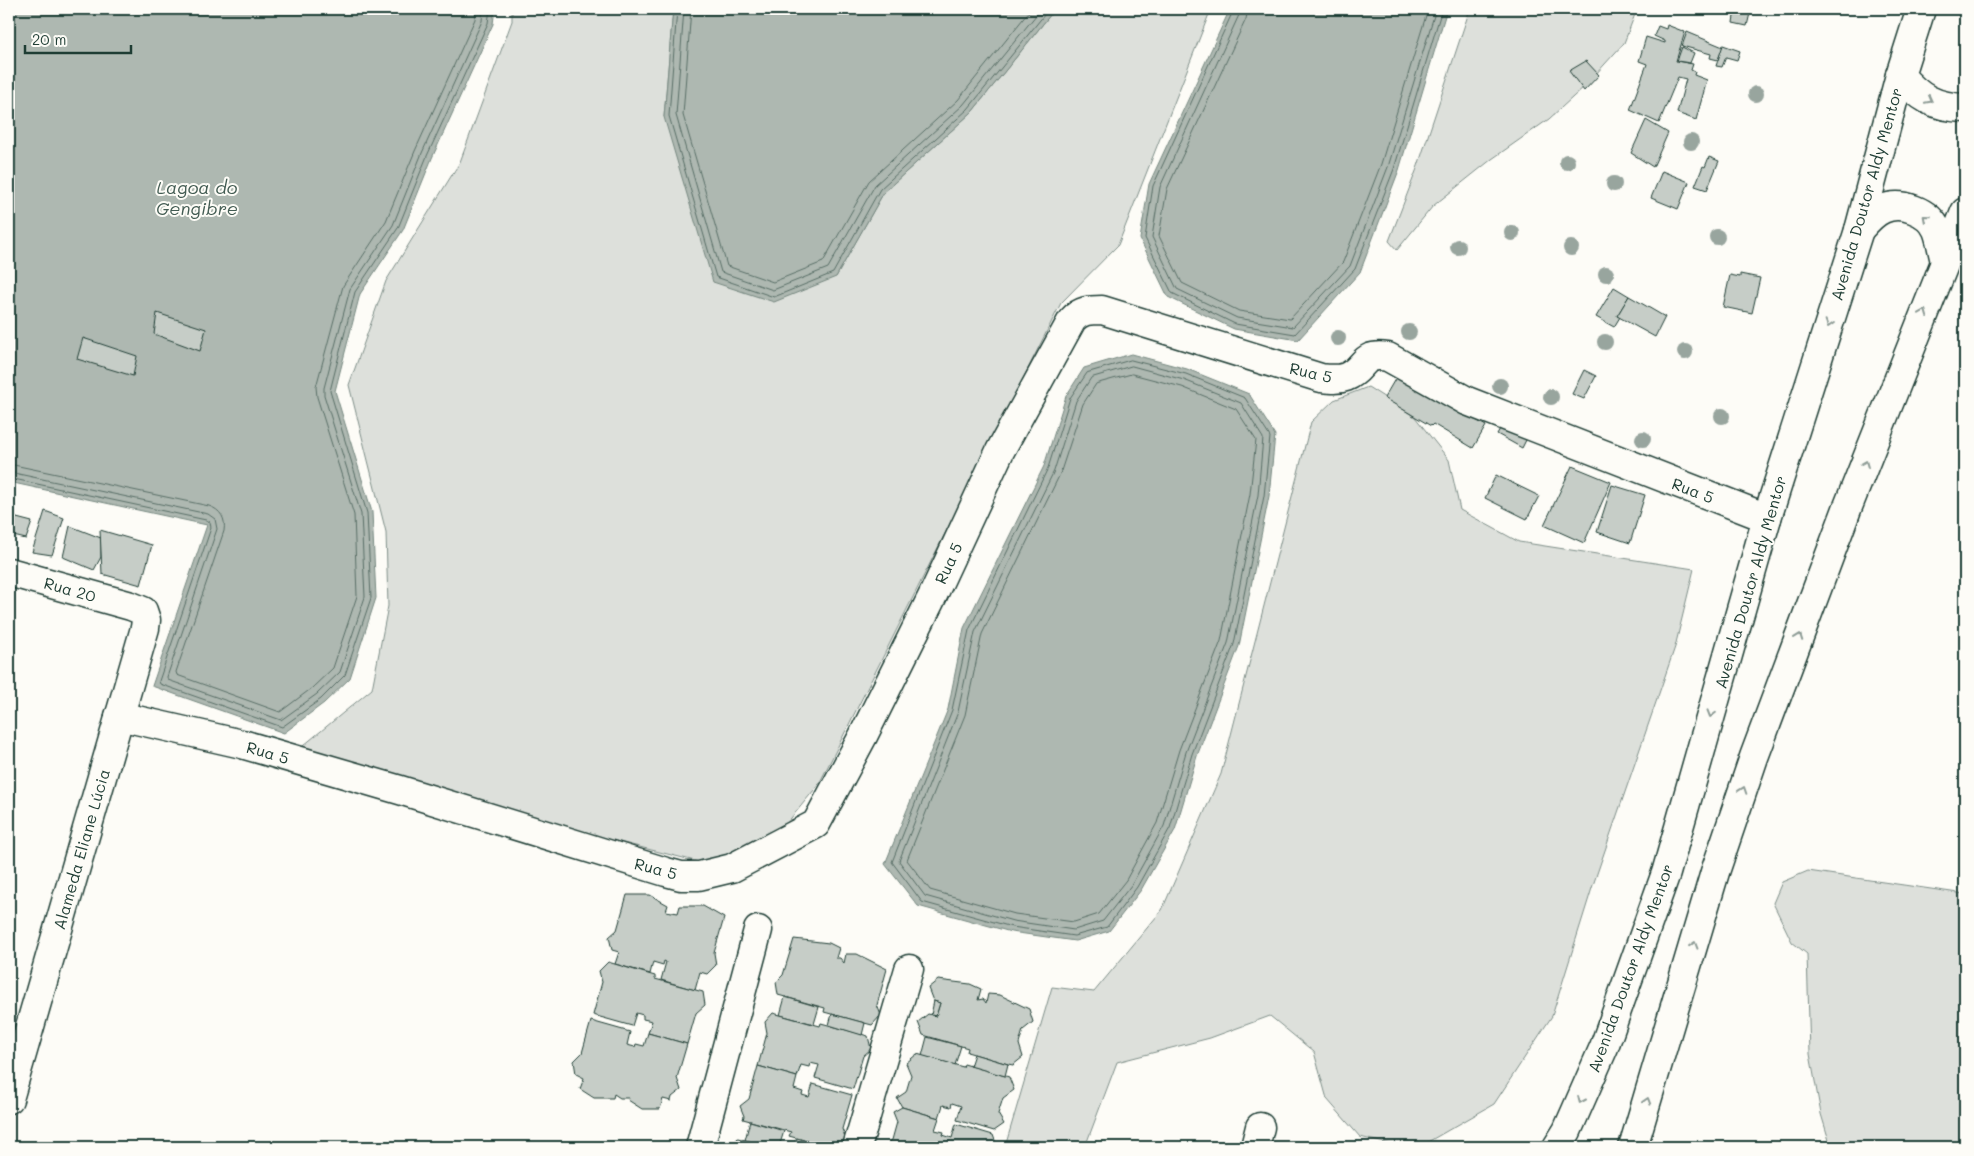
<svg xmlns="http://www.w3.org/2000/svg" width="1974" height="1156" font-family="Mali,sans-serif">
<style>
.green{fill:#dde0db;stroke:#7e8e88}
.water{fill:#aeb8b1;stroke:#75877f}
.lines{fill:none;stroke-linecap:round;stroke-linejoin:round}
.shore{stroke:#586e66;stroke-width:1}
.building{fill:#c6cdc7;stroke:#1f3d34}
.minor-casing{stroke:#1f3d34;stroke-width:31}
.minor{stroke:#fdfcf7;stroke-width:28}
.tree{fill:#98a59e}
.oneway{stroke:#8e9c96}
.labels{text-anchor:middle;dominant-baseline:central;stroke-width:4;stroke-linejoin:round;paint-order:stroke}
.street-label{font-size:16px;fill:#1f3d34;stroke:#fdfcf7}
.water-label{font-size:18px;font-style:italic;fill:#435c53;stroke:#fdfcf7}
</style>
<rect width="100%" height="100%" fill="#fdfcf7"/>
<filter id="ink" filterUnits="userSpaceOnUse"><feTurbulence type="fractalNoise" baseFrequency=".02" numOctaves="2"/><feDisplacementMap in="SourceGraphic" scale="10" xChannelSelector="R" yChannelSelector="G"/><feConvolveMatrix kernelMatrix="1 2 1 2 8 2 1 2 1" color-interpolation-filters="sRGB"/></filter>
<g filter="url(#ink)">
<g class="green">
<path d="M512,9H673L664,117L836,277L884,192L972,112L1055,9H1211L1118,245L1061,303L819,784L782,829L707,864L584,833L298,750L372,689L388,606L386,532L349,385L386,281L460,162L512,21Z"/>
<path d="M1470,9H1637L1624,43L1585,86L1549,119L1492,159L1433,206L1397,250L1389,241L1418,166Z"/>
<path d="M1368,387L1415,417L1449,460L1460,510L1519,542L1694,569L1675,647L1592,888L1552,1016L1494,1104L1419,1147H1401L1360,1137L1327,1099L1314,1052L1270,1016L1210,1038L1117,1062L1085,1147H1005L1052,987L1094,992L1162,910L1221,774L1311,422L1334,400Z"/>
<path d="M1808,871L1965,894V1147H1831L1821,1114L1810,1054L1807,954L1792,942L1773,903L1782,882Z"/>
</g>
<g class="water">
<path d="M9,9H495L493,24L432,158L403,230L360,294L335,391L372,512L376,598L350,678L324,703L284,733L152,686L207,525L9,482Z"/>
<path d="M673,9H1055L972,112L884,192L836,277L774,302L713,282L664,117Z"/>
<path d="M1230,9H1447L1399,170L1360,272L1298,340L1234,329L1168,297L1140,239L1149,184Z"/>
<path d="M1131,354L1187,369L1249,394L1275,435L1269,496L1239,646L1197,756L1175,830L1141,890L1109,931L1075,941L1011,932L918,906L885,864L948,709L964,628L1044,466L1066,396L1084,368Z"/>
</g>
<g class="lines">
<g class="shore">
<path d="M677,9L669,116L716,277L774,297L833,273L880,189L968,109L1049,9"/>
<path d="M684,9L676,115L721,272L773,290L828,268L875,185L963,105L1041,9"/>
<path d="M691,9L683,115L727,266L773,282L823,262L869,181L958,100L1031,9"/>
<path d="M1234,9L1153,186L1145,238L1172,293L1235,324L1295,334L1355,269L1394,169L1442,9"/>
<path d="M1240,9L1239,15L1160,187L1152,237L1177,289L1237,318L1293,327L1350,266L1388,167L1436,9"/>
<path d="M1248,9L1246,19L1167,189L1159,236L1182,283L1239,311L1290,319L1343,262L1381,164L1428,9"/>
<path d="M1131,360L1186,374L1245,398L1270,437L1264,496L1234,644L1192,754L1170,828L1137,887L1107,927L1074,936L1012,927L922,902L892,862L952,710L969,630L1048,468L1070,398L1087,373Z"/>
<path d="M1132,366L1184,380L1241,403L1263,438L1258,495L1228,643L1186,752L1164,826L1132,884L1103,921L1074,930L1013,921L925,896L899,861L958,712L975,632L1054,471L1076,401L1091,378Z"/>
<path d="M1132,374L1182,387L1236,409L1256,440L1250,494L1221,641L1179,750L1157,823L1126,880L1099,914L1074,922L1015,914L930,890L907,860L965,715L982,634L1060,474L1083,404L1096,384Z"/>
<path d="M9,464L209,506C221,510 226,519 224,531L176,672L177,675L280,712L312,688L333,668L357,596L354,515L317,397L316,387L343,286L386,221L415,151L475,19L476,9"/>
<path d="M9,472L208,514L215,519L217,529L167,677L168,680L281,720L317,694L340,672L365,597L361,514L324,395V388L350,289L393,225L422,153L482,21L483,9"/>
<path d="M9,478L206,520L210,522L211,528L159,681L160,684L282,727L321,699L345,675L371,598L367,513L330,391L355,292L398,228L427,156L488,23L490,9"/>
</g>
</g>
<g class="building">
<path d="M1735,9H1751L1747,26L1733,23Z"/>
<path d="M1667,25L1685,32L1676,61L1693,64L1691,70L1695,72L1694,75L1707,80L1696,120L1677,113L1686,79L1678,77L1659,123L1630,110L1647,64L1639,61L1646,37L1665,43V41L1654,36L1658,26L1666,29Z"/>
<path d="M1687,32L1723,47L1718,60L1710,58L1711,54L1682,46Z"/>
<path d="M1723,45L1740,51L1737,60L1726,57L1722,67L1716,66Z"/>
<path d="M1682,47L1694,53L1690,63L1677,61Z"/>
<path d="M1586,61L1599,75L1584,91L1569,71Z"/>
<path d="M1646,120L1668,133L1653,167L1631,153Z"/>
<path d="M1709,157L1719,161L1707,190L1695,186L1703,166L1705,167Z"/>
<path d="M1662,171L1689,182L1678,209L1651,198Z"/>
<path d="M1740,274L1760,278L1752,313L1723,307L1730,275L1740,277Z"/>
<path d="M1614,287L1629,296L1617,316L1620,317L1614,327L1596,317Z"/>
<path d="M1629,296L1665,317L1655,337L1617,316Z"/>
<path d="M157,313L206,329L200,351L154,334Z"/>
<path d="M83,338L137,356L133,376L77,359Z"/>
<path d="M1584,370L1596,376L1584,399L1572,394Z"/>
<path d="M1398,374L1486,426L1473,448L1433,424L1431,426L1384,398Z"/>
<path d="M1504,422L1528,436L1522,448L1497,434Z"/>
<path d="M1572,466L1611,482L1584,543L1544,525Z"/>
<path d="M1496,475L1539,496L1527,519L1485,498Z"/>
<path d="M1612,485L1645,495L1630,543L1597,532Z"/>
<path d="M45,511L64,518L52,555L32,552Z"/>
<path d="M9,516L32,522L26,539L9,535Z"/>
<path d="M70,526L101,538V557L94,570L63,557Z"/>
<path d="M100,530L152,545L141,585L102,574Z"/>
<path d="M627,895H650L668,905L666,911L678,913L680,906H703L724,918L714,953L716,965L707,974L700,972L695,990L661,980L666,962L664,961L663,965L653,962L650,974L615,964L619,952L612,950L609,937L617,930Z"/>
<path d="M794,939L829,943L839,948L836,958H840L844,963L846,954H857L887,969L877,1005L881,1015L872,1025L824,1012L825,1008L778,995L776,982L783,975Z"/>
<path d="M608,962L655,976V979L703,992L705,1005L696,1013L687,1044L648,1033L652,1021L643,1019V1015L636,1013L632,1026L593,1015L602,982L599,971Z"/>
<path d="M938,980L970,984L981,989L978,1000L983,999L986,1003L988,994L1000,995L1029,1009L1033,1022L1023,1030L1019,1044L1023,1057L1013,1065L1008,1064L967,1052L968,1048L923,1035L918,1022L928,1014L936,1016L940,1003L933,1001L928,988Z"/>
<path d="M785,997L819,1007L814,1024L780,1015Z"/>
<path d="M934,1001L940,1003L936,1016L931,1015Z"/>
<path d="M773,1013L820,1026L821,1023L868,1036L871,1049L863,1056L853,1089L815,1078L819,1065L810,1063L809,1067L801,1065L797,1077L758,1066L767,1033L765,1022Z"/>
<path d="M832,1014L865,1023L862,1035L829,1025Z"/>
<path d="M591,1021L630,1032L627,1045L635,1047L636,1044L644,1046L648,1033L687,1044L677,1078L681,1090L672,1097L671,1101L663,1099L660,1109H642L628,1100L629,1098H620L614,1094L613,1098H594L580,1089L584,1078L576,1074L574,1061L582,1053Z"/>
<path d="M927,1037L961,1046L955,1065L922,1056Z"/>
<path d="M917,1054L963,1067L964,1064L1009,1077L1014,1090L1003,1098L998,1114L1004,1124L994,1131L957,1120L961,1106L952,1103L951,1107L943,1105L939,1118L902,1107L897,1098L906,1092L911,1075L906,1063Z"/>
<path d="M974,1054L1008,1064L1005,1076L970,1066Z"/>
<path d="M758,1066L797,1077L794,1089L803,1092L802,1095L809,1097L813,1084L852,1095L842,1129L846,1139L837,1147H828L789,1136L791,1132L743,1119L744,1116L740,1106L749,1099Z"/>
<path d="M902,1107L939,1118L935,1130L944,1132L943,1135L952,1138L956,1124L993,1135L997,1146L883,1147L892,1140L897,1122L893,1112Z"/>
<path d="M750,1121L784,1131L779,1147H771L745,1140Z"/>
<path d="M738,1138L745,1140L771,1147H729Z"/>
<path d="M797,1138L814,1143L828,1147H795Z"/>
</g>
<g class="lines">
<g class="minor-casing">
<g id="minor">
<path d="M1900,75C1919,98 1935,107 1965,108"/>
<path d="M1859,230C1866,222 1873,213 1883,209C1901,201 1929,211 1937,230C1941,240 1942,251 1945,261"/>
<path d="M9,572L131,606L143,611L146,620L145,628L9,1099"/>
<path d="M119,716L242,744L400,790L666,872L681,876H699L732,868L816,824L863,736L933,595L1000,451L1072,320C1081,310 1089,310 1102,310L1321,378C1330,379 1338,380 1346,377C1366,369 1360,352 1388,357L1467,401L1767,518"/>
<path d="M700,1147L758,930"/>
<path d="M857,1147L909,969"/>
<path d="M1255,1147L1260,1127"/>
<path d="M1557,1147L1567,1131L1604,1047L1666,873L1767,518L1859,230L1900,75L1921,9"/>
<path d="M1633,1147L1715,872L1754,757L1847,509L1965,212"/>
</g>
</g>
<use href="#minor" class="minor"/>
</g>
<g class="tree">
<circle cx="1756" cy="94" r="8"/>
<circle cx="1691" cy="142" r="8"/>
<circle cx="1567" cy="162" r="8"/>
<circle cx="1614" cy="184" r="8"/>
<circle cx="1512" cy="233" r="8"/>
<circle cx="1717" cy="237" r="8"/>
<circle cx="1458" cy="247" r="8"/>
<circle cx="1571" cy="248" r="8"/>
<circle cx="1606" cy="274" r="8"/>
<circle cx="1409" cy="332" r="8"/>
<circle cx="1338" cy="338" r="8"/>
<circle cx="1605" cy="342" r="8"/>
<circle cx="1685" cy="352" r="8"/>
<circle cx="1500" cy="386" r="8"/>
<circle cx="1551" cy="397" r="8"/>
<circle cx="1722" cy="416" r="8"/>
<circle cx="1643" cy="439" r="8"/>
</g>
<defs><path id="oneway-chevron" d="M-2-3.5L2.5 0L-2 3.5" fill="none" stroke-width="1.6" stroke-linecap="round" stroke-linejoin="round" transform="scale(1.25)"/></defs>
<g class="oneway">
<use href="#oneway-chevron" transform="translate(1929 100) rotate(28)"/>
<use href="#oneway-chevron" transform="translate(1926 218) rotate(-139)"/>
<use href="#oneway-chevron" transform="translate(1924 313) rotate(-68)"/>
<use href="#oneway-chevron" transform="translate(1829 324) rotate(108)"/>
<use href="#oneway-chevron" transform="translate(1865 464) rotate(-68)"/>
<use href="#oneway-chevron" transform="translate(1799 637) rotate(-70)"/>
<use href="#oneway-chevron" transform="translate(1711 714) rotate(106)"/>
<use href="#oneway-chevron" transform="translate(1743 790) rotate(-71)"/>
<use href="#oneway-chevron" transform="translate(1694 945) rotate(-73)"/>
<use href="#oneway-chevron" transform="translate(1581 1100) rotate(114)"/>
<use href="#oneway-chevron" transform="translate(1647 1101) rotate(-73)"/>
</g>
</g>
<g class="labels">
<g class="street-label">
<text transform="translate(1866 194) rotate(-74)">Avenida Doutor Aldy Mentor</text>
<text transform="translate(1311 372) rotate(13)">Rua 5</text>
<text transform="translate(1693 490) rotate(21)">Rua 5</text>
<text transform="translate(948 563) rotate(-65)">Rua 5</text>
<text transform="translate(1750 582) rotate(-74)">Avenida Doutor Aldy Mentor</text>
<text transform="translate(70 589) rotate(16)">Rua 20</text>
<text transform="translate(268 752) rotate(16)">Rua 5</text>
<text transform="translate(81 849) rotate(-74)">Alameda Eliane Lúcia</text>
<text transform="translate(656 868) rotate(15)">Rua 5</text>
<text transform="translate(1630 968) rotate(-70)">Avenida Doutor Aldy Mentor</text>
</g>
<g class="water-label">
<text x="197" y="187">Lagoa do<tspan x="197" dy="21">Gengibre</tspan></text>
</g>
</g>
<rect width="1974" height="1156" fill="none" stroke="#fdfcf7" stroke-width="30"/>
<rect x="15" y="15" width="1944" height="1126" fill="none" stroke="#1f3d34" stroke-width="2" filter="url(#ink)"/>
<path d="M25 45v8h106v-8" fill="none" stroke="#1f3d34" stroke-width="2.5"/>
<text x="32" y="45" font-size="15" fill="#1f3d34" stroke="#fdfcf7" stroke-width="4" paint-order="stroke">20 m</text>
</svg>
